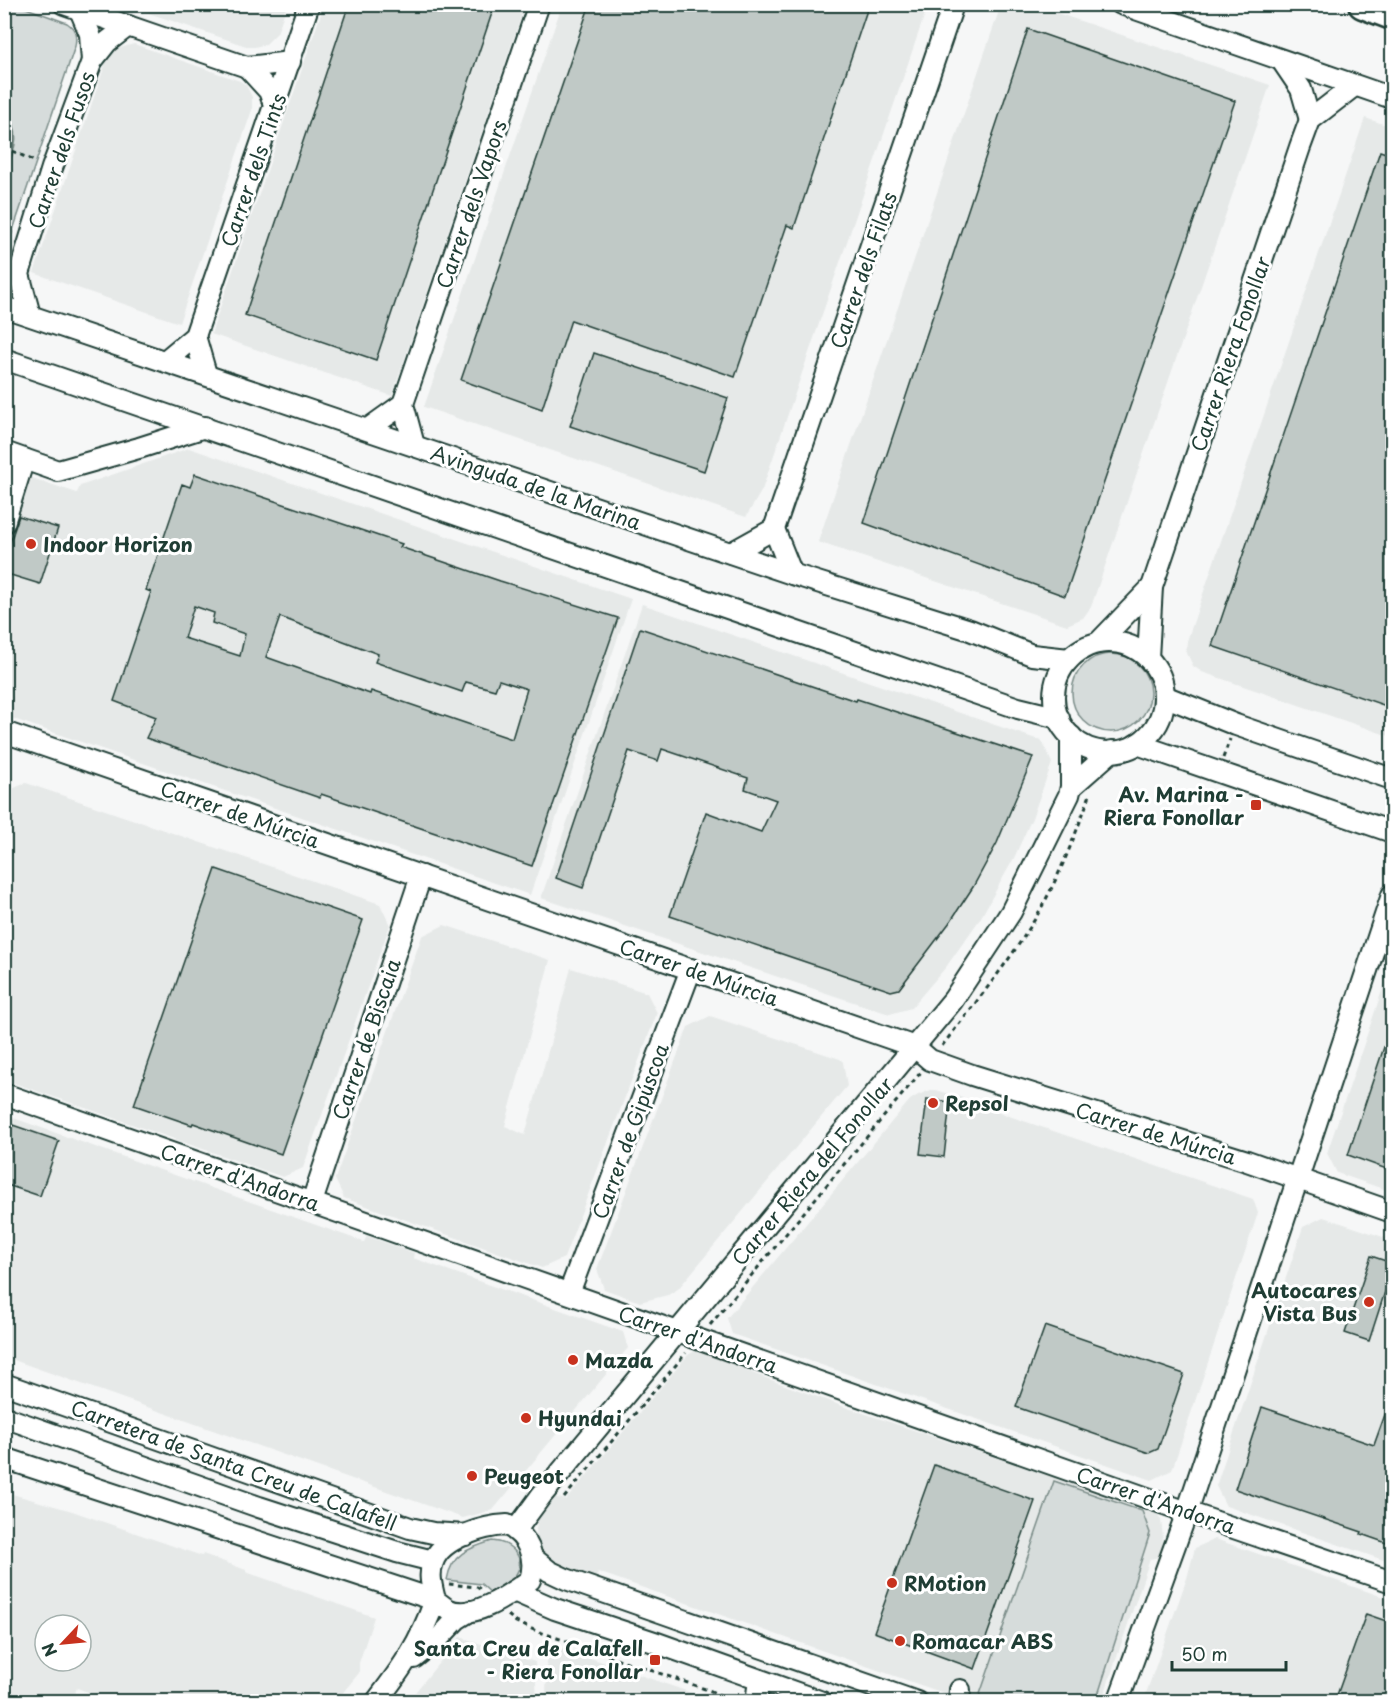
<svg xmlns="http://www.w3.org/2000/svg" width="1397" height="1706" font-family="'Playpen Sans',sans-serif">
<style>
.built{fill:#e6e9e8;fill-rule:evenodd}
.green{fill:#d6dcdb;stroke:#7a8c88;stroke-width:1.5}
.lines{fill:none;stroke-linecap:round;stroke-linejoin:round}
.stream{stroke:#72857f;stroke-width:4.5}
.building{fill:#c0c9c6;stroke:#1f3d34;stroke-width:1.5;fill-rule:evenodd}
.minor-casing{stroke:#1f3d34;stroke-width:24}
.highway-casing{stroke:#1f3d34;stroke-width:33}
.path{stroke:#1f3d34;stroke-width:3;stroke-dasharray:4.5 4.5;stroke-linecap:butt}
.minor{stroke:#fff;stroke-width:20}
.highway{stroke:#fff;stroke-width:28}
.poi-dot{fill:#c8321e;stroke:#fff;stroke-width:2}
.labels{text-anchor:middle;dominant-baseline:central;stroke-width:6;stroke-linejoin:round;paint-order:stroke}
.street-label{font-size:20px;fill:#1f3d34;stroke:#fff}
.poi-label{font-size:20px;font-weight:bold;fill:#1f3d34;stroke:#fff;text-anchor:start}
</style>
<rect width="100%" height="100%" fill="#f6f7f7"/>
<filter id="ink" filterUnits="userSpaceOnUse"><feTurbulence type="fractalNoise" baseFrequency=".0167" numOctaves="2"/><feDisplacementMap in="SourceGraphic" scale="12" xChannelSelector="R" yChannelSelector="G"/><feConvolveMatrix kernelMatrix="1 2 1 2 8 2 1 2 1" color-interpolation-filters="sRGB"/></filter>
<g filter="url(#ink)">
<g class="built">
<path d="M125,5H287L277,33L266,44L255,47H249Z"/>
<path d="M324,5H525L392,396L211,334Z"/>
<path d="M562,5H928L762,490L746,517L424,407Z"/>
<path d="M1001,5H1033L1270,85L1091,607L1083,618L1067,625L818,542Z"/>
<path d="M134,44L240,81L246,85L252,97V110L179,323L34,273L107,59L116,49Z"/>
<path d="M1365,118L1392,127V737L1202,672L1193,666L1186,651L1187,641Z"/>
<path d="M189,448L631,599L530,895L5,716V557L29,477L77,493L80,486Z"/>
<path d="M642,604L1042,741L1052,763L1032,818L1014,858L980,919L946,967L911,1008L890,1014L883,1012L541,898Z"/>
<path d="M26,783L380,904L390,925L303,1168L283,1177L5,1080V792Z"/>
<path d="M444,925L550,960L505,1126L525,1135L571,968L647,993L657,1013L564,1258L542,1268L344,1198L335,1179L422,936Z"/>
<path d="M1392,961V1192L1337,1173L1327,1153Z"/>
<path d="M710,1016L840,1059L843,1062L847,1086L678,1289L668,1295L640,1302L604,1289L597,1269L688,1027Z"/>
<path d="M931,1090H935L973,1101L1009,1116L1253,1199L1258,1213L1172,1470L1152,1480L732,1334L727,1318L910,1100L918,1095Z"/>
<path d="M5,1115L364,1242L367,1236L414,1253L413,1258L623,1332L628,1348L493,1510L463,1518L5,1357Z"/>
<path d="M1323,1217L1392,1240V1563L1226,1506L1216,1486L1303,1227Z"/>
<path d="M704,1350L744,1365L747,1371L842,1406L1122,1500L1128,1495L1152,1504L1161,1520L1163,1537L1162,1546L1159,1557L1150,1559L1102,1701L969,1702L598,1572L593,1585L549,1562L537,1539L536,1529L538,1519L543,1509L554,1497L566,1500L688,1355L695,1351Z"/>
<path d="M5,1492L72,1511L202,1556L203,1554L246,1570V1572L374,1617L359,1663V1673L336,1701L115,1702L77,1688L71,1701H5ZM45,1625H81V1661H45Z"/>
<path d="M1215,1539L1392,1600V1701L1143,1702L1187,1578L1195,1548Z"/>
<path d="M460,1637L535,1662L537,1701H408Z"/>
<path d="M547,1643L579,1654L715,1701H546Z"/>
</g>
<g class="green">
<path d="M5,4L18,5L67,23C76,29 77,36 75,46L5,254Z"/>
<circle cx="1111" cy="693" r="39"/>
<path d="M1054,1481L1142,1511L1150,1533L1096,1701H993L979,1697Z"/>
<path d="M492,1541C510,1542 528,1557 515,1576C509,1585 500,1589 491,1593L481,1584L447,1580C451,1554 469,1548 492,1541Z"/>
</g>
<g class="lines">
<path class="stream" d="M4,108C20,133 15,145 4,171"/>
</g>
<g class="building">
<path d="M349,4H495L376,360L245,315Z"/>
<path d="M590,4H869L794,228L787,225L735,377L571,320L542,409L461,380Z"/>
<path d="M1028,29L1235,101L1065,596L864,523Z"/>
<path d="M1380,151L1392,155V708L1212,646Z"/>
<path d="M594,353L728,398L704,471L570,426Z"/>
<path d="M195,474L402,544L400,547L500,581L618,618L532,866L321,794L320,798L146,738L156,717L114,701L151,592L146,590L182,484L190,487ZM194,606L214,613L212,623L245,634L240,656L184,638ZM280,617L378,654L375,662L462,692L466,682L495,690L499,680L527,689L512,739L371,691L370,694L266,657Z"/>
<path d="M19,516L58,528L40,584L4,573V560Z"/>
<path d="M640,628L856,701L857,699L1033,757L997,843L973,887L950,922L899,989L891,991L670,916L706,812L761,832L776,800L745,789L748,778L662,749L658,761L629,751L583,888L556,878Z"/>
<path d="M216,869L363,920L281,1154L193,1123L192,1125L134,1105Z"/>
<path d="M1390,1029H1392V1171L1348,1155Z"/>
<path d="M927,1099L950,1102L944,1157L920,1154Z"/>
<path d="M4,1122L59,1141L40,1196L4,1184Z"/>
<path d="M1371,1256L1392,1263V1270L1369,1341L1345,1333Z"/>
<path d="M1045,1326L1184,1374L1158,1449L1149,1453L1016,1407Z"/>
<path d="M1391,1398H1392V1545L1361,1534L1362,1532L1235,1489L1262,1407L1374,1445Z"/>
<path d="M934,1465L1035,1501L975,1669L874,1632Z"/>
<path d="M1366,1614L1392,1623V1701H1357L1337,1695Z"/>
</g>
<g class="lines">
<g class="minor-casing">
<g id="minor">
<path d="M64,4L247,67L290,62"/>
<path d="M1121,4L1392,98"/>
<path d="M80,10L90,34L92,61"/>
<path d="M1282,61L1301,89L1310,120"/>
<path d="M247,67L269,91L275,107"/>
<path d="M4,307L792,574L970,630L1032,655L1069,659"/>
<path d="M30,315L19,274L52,168L92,61L107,42L128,26"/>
<path d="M195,336L206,374"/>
<path d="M4,359L1018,708L1059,718"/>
<path d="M165,361L195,336L309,4"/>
<path d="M368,429L403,404"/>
<path d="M414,445L403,404L539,4"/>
<path d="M4,452L58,471L139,448L205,427"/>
<path d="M4,523L24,459"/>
<path d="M731,553L774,529"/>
<path d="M792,574L774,529L951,11V4"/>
<circle cx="1109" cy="697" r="55"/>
<path d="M1098,643L1152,587"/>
<path d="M1148,658L1152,587L1300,147L1310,120L1354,86"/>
<path d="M1164,696L1236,725L1392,779"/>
<path d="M4,732L915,1047L930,1060L972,1075L1247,1161L1392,1212"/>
<path d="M1137,744L1392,832"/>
<path d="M1071,787L1112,751"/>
<path d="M4,1094L1187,1512L1392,1582"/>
<path d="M312,1202L421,876"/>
<path d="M569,1293L691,969"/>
<path d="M4,1384L410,1528L433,1533L466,1535"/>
<path d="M4,1417L259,1507L397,1552L433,1561"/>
<path d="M4,1458L435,1600C420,1643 403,1667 376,1702"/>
<path d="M507,1525C528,1536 537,1557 530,1580C510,1594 472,1622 447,1609C443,1606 439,1603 435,1600C432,1587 428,1575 433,1562C441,1538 484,1526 507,1525Z"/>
<path d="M516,1530L541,1496L953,1000L1011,912L1069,795L1071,787V736"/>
<path d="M533,1558L549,1571L566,1579L917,1702"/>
<path d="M514,1591L555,1609L657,1643L822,1702"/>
<path d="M414,1658L440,1637L457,1619L470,1611"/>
<path d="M756,1702L759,1680"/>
<path d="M959,1702L960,1690"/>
<path d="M1118,1702L1187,1512L1392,895"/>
</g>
</g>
<g class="highway-casing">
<path id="highway" d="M1363,4L1392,15"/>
</g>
<g class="path">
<path d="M4,147L36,162"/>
<path d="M1223,758L1230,739"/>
<path d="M942,1046C974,1004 1008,964 1035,919C1059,878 1075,836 1091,792"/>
<path d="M710,1325L921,1072"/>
<path d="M564,1498L686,1353"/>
<path d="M449,1584L477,1587L481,1590"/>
<path d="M508,1615L516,1622L534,1630L711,1691L734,1702"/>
</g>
<use href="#minor" class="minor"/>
<use href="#highway" class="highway"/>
</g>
</g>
<g class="poi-dot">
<circle cx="31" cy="544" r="6"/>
<rect x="1250" y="799" width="12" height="12" rx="3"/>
<circle cx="933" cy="1103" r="6"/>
<circle cx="1369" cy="1302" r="6"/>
<circle cx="573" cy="1360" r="6"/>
<circle cx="526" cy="1418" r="6"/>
<circle cx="472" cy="1476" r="6"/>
<circle cx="892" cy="1583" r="6"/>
<circle cx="900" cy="1641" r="6"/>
<rect x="649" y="1654" width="12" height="12" rx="3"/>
</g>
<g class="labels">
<g class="street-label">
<text transform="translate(61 150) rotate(-71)">Carrer dels Fusos</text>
<text transform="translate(253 170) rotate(-71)">Carrer dels Tints</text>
<text transform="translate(471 204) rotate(-71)">Carrer dels Vapors</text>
<text transform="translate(863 270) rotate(-71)">Carrer dels Filats</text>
<text transform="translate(1230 354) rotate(-71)">Carrer Riera Fonollar</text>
<text transform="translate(536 487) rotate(19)">Avinguda de la Marina</text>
<text transform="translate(240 814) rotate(19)">Carrer de Múrcia</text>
<text transform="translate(699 972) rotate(19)">Carrer de Múrcia</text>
<text transform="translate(366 1039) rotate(-71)">Carrer de Biscaia</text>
<text transform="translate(630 1131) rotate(-70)">Carrer de Gipúscoa</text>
<text transform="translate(1156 1133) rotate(17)">Carrer de Múrcia</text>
<text transform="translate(812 1171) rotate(-50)">Carrer Riera del Fonollar</text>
<text transform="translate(240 1177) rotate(19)">Carrer d'Andorra</text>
<text transform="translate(698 1339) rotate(19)">Carrer d'Andorra</text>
<text transform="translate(234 1465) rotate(20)">Carretera de Santa Creu de Calafell</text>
<text transform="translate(1156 1500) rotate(19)">Carrer d'Andorra</text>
</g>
<g class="poi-label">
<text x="43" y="544">Indoor Horizon</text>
<text x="1244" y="794" text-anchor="end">Av. Marina -<tspan x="1244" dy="23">Riera Fonollar</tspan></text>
<text x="945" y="1103">Repsol</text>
<text x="1357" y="1290" text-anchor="end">Autocares<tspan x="1357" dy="23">Vista Bus</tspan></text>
<text x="585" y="1360">Mazda</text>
<text x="538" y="1418">Hyundai</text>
<text x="484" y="1476">Peugeot</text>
<text x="904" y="1583">RMotion</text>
<text x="912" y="1641">Romacar ABS</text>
<text x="643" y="1648" text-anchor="end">Santa Creu de Calafell<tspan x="643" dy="23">- Riera Fonollar</tspan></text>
</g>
</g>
<rect width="1397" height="1706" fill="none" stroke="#fff" stroke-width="24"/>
<rect x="12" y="12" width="1373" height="1682" fill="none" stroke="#1f3d34" stroke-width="2" filter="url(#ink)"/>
<g transform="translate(63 1643) rotate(244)"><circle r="28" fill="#ffffff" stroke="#a5b1ae" stroke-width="1.5"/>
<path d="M0-4.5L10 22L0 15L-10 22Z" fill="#c8321e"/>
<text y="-9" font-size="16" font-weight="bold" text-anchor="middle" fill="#1f3d34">N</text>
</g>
<path d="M1172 1661v9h114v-9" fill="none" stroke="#1f3d34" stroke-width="3"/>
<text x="1181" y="1661" font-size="18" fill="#1f3d34" stroke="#ffffff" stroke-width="4.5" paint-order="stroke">50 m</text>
</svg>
